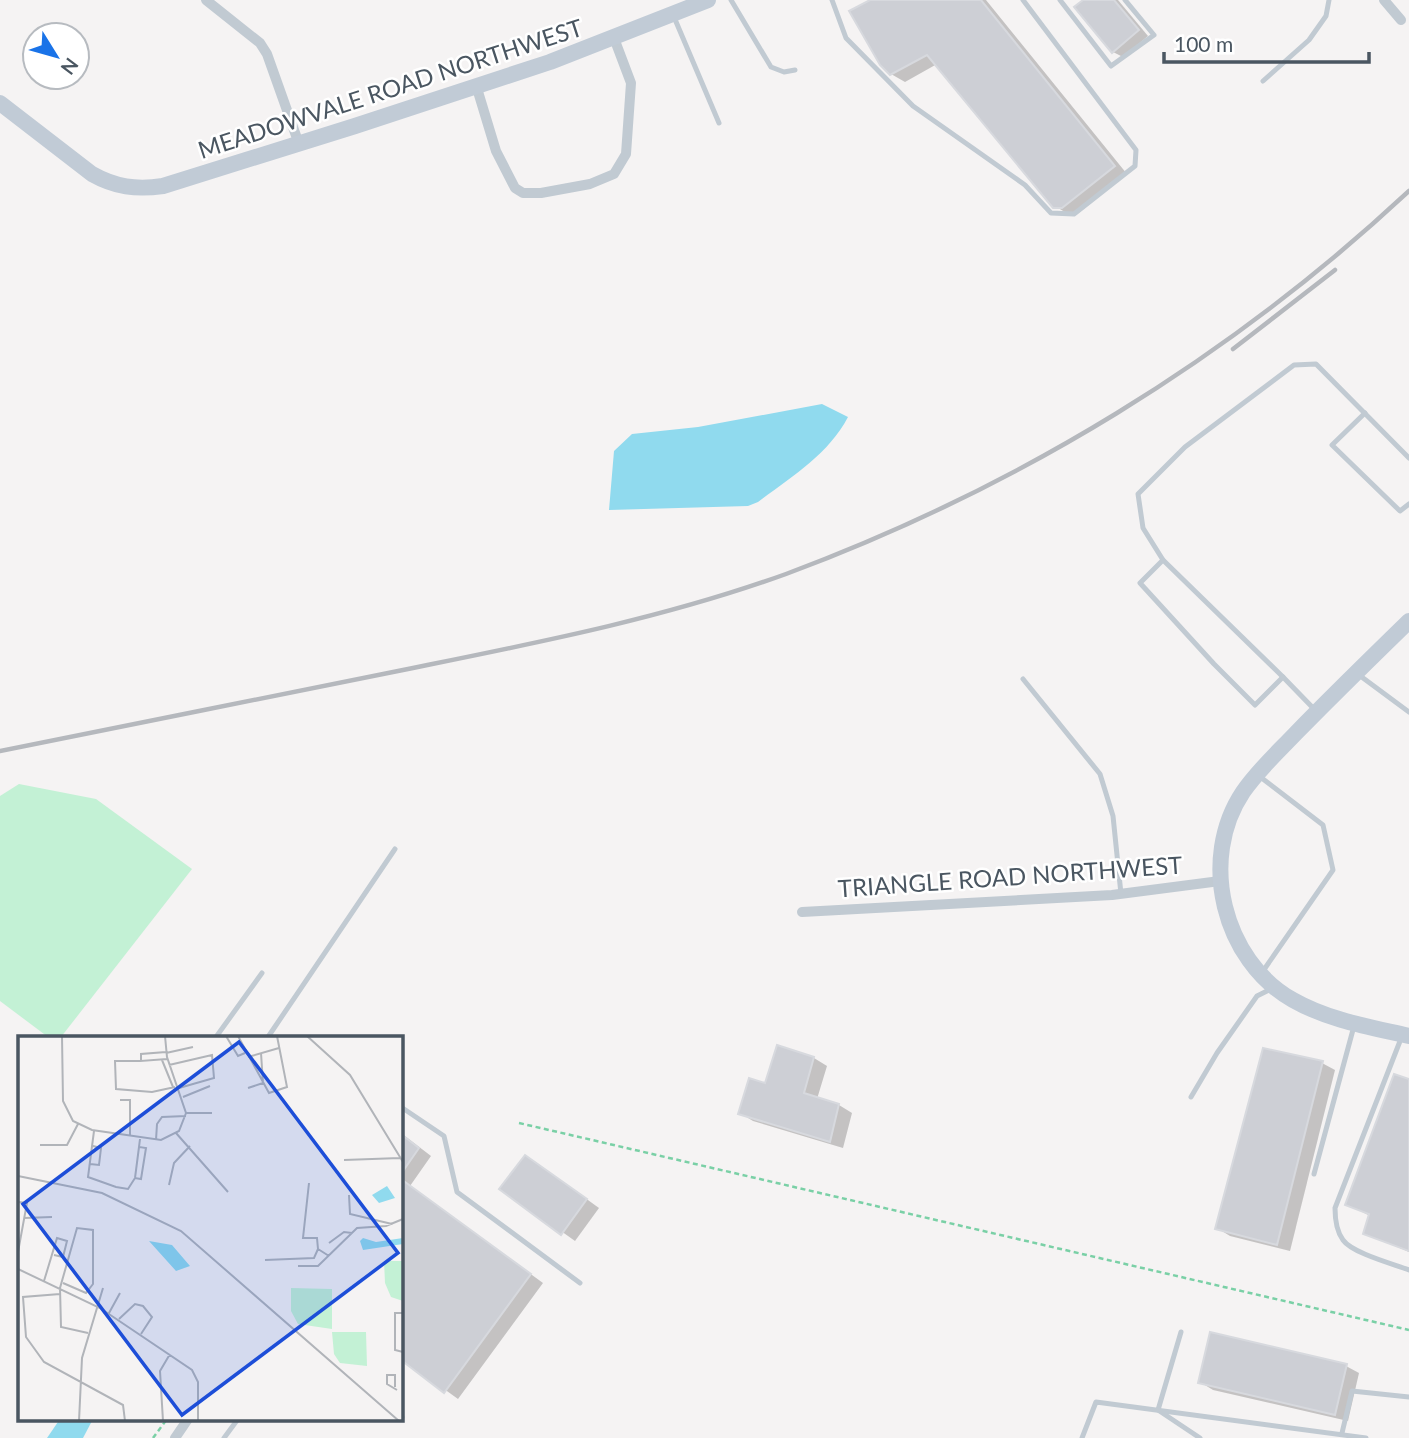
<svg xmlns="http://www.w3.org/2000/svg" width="1409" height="1438" font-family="Lato,sans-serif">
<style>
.green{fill:#c3f1d5}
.water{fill:#90daee}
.shadow{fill:#0003}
.building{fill:#cdcfd5;stroke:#d7d9de;stroke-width:2}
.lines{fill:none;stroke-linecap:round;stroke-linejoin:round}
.path{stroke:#7ad0a6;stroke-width:2.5;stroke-dasharray:5 3.5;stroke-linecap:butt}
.lane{stroke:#c1cad2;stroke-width:5}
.street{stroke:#c1cad2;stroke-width:10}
.secondary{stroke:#c1cbd6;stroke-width:16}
.rail{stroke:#b5b8bd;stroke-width:4.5}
.labels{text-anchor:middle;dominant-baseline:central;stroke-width:5;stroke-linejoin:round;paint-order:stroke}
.street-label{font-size:24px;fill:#4a5661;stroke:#fff}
.inset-road{fill:none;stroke:#b1b4b9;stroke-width:2}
.view{fill:#1d4ed8;fill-opacity:0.15;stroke:#1d4ed8;stroke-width:3.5}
.inset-edge{fill:none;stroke:#4a5661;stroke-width:3.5}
</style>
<rect width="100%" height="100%" fill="#f5f3f3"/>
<path class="green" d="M19,784L96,799L192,869L61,1037H48L0,1001V796Z"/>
<g class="water">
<path d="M822,404L848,417C828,455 791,477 758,502L748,506L609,510L614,451L632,434L698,427Z"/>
<path d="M60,1419H93L83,1438H47Z"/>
</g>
<g class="shadow">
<path d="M874,0H986L1127,174L1076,215L1068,214L1055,206L937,64L905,82L891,74Z"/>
<path d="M1086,0H1118L1148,36L1123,57L1113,52Z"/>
<path d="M778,1047L814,1058L827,1066L817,1099L839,1105L852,1113L843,1148L753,1121L740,1113L767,1086Z"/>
<path d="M1322,1063L1335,1070L1290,1251L1230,1236L1217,1228Z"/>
<path d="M1409,1081V1252L1365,1233L1370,1216L1347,1204Z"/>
<path d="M401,1133L431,1156L410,1186L543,1283L458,1399L401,1358Z"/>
<path d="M538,1164L599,1208L575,1241L502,1189Z"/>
<path d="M1346,1366L1359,1373L1348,1421L1213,1390L1200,1382Z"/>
</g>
<g class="building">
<path d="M870,0H981L1115,166L1062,208H1053L927,55L890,75L880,65L849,11Z"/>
<path d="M1083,0H1114L1139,30L1112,53L1074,7Z"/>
<path d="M777,1045L814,1057L804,1093L839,1104L830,1142L738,1114L749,1078L765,1083Z"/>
<path d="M1263,1048L1323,1061L1277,1245L1215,1229Z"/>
<path d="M1394,1074L1409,1079V1251L1363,1234L1369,1214L1345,1205Z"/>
<path d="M401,1134L419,1148L401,1174Z"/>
<path d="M525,1155L587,1199L561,1235L499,1189Z"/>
<path d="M401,1179L531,1274L444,1393L401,1360Z"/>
<path d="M1210,1332L1347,1364L1335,1415L1198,1383Z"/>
</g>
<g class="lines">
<g class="path">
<path d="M519,1123L1409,1330"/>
<path d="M153,1438L167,1419"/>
</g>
<g class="lane">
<path d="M731,0L771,67L784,72L795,70"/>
<path d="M832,0L846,38L913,106L1025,185L1051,213L1074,214L1135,166L1136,150L1023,0"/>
<path d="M1060,0L1111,66L1154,35L1125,0"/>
<path d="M674,17L719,123"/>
<path d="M1263,81L1309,40L1326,16L1329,0"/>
<path d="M1365,413L1332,445L1400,511L1409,504"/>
<path d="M1163,560L1283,677"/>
<path d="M1359,675L1409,712"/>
<path d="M1023,679L1100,774L1113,816L1121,894"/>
<path d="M1315,710L1283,677L1255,705L1214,664L1140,583L1163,560L1143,528L1138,494L1185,447L1294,365L1316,364L1409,458"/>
<path d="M1259,776L1323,825L1333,870L1263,971"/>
<path d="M1402,1036L1335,1208C1335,1218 1337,1232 1343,1240C1352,1253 1393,1264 1409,1270"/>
<path d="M216,1037L262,973"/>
<path d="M268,1037L395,849"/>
<path d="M1191,1097L1217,1053L1257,996L1271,989"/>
<path d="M401,1107L444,1136L457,1192L580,1283"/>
<path d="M1314,1174L1354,1026"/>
<path d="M1181,1332L1158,1410L1200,1438"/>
<path d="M401,1415L402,1417"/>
<path d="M1342,1433L1352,1391L1409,1397"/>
<path d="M224,1438L238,1419"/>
<path d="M1082,1438L1096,1402L1366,1438"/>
</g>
<g class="street">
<path d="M206,0L260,43L267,54L299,144"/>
<path d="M1384,0L1401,20"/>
<path d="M476,85L496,151L515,188L523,193H541L590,184L614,174L626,154L631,83L614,38"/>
<path d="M802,912L1112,895L1220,881"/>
<path d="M175,1438L188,1419"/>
</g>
<g class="secondary">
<path d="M0,103L92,174C115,187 136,190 163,186L355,126L550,62L708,0"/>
<path d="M1409,621C1371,658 1333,695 1296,733C1278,752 1258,770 1243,792C1198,859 1223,961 1293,1000C1328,1020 1370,1027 1409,1036"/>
</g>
<g class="rail">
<path d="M1233,349L1335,270"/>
<path d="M0,751C134,724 269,697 403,670C531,644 662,619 786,574C1017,488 1229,359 1409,191"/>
</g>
</g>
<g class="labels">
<g class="street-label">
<text transform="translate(390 88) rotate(-18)">MEADOWVALE ROAD NORTHWEST</text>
<text transform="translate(1010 876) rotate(-4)">TRIANGLE ROAD NORTHWEST</text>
</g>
</g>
<g transform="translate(18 1036)">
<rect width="385" height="385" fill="#f5f3f3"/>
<path d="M366,225H385V265L373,261L367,247ZM273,252L314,253V293L280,288L273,275ZM314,296H348L349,330L322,327L316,318Z" fill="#c3f1d5"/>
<path d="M369,150L377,162L361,167L354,159ZM345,202L358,206L385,202V208L345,214L342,205ZM131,205L154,209L172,230L158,235Z" fill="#90daee"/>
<path class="inset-road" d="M44,0L45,65L55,85L74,94L143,104L161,95L168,77L149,21L147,0M208,0L220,20L227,17M220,0L251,57L269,51L259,0M289,0L332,39L385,126M148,16L123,18V25L149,23M148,17L175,11M230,21L261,12M144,24L155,51M123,25H97L98,53L134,56L157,51M151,29L194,19L196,42L161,52M230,52L245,47L243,17M165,61L192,50M102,64H112V100M168,77H194M76,95L70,141L98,151L110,153L117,142L123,143L128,112L121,111L122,103M158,97L210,156M138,104L139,88L144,81L168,80M22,109H49L60,88M326,124L382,122M72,128L81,129L83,112L75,110M0,140L84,157L163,195L381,385M117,142L121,111M291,147L285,202H299L300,213L311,220M151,149L156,127L172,110M331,159L332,178L374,188M0,166L9,167L0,216M6,182L34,181M311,207L326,196L334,197M247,224L296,222L300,213M280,230H300L339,192L368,190L385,183M0,233L82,272L174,334L180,346V385M26,245L39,202L49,205L45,221L36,219M45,247L68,257L75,248V194L59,192L42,252L43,291L70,297M42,258L5,261L8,301L26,326L105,369L107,385M91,277L102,257M385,277H377V314L385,316M101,283L117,268L125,270L134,281L123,298M377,351V339H369V348L379,354M61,385L64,322L85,252M145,385L142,335L152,318"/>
<path class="view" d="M221,6L380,217L164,379L5,168Z"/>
<rect width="385" height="385" class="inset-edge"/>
</g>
<g transform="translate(56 56) rotate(127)"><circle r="33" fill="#ffffff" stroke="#b7bbc0" stroke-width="2"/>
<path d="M0-5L12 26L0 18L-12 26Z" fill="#1a73e8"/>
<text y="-10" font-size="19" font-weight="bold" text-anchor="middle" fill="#4a5661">N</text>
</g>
<path d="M1164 52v10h205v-10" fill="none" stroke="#4a5661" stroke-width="3.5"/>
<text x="1174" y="52" font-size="21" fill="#4a5661" stroke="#ffffff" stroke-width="5" paint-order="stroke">100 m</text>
</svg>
